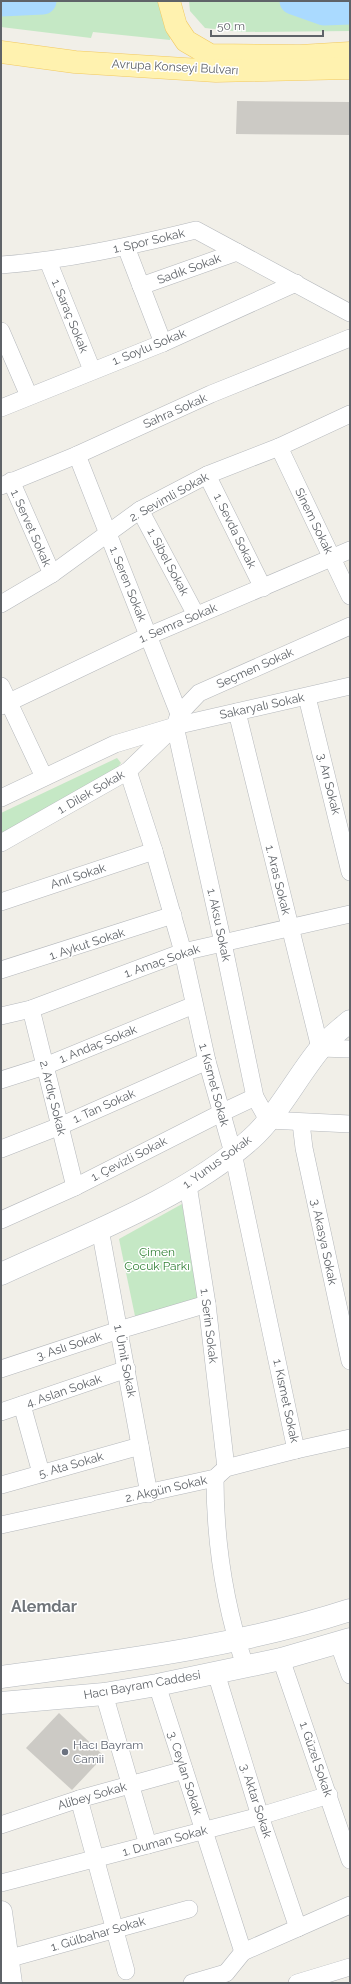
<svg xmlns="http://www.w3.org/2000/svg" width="351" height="1984" font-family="Raleway,sans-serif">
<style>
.green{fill:#c5e8c5}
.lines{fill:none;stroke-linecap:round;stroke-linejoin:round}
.river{stroke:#aadaff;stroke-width:27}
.building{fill:#cccac5}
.street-casing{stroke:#b5b8bc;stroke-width:18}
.secondary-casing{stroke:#b6babf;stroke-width:23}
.primary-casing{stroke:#f2c960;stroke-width:23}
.street{stroke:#fff;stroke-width:17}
.secondary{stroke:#fff;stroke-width:22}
.primary{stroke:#fff2af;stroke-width:22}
.worship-dot{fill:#6b7280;stroke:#fff;stroke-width:1.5}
.labels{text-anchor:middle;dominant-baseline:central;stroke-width:3;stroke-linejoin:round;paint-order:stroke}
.street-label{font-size:12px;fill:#5f6368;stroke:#fff}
.park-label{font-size:12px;fill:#348238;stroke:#fff}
.worship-label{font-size:12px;fill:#5b616d;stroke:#fff;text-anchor:start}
.district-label{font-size:16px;font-weight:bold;fill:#70757a;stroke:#fff}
</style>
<rect width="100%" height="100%" fill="#f1efe8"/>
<g class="green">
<path d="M1,1H163L171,27L170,40L93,32L91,38L1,27Z"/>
<path d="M189,1H350V31L241,32L205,28L190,11Z"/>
<path d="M117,758L121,763L114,772L1,836V813Z"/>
<path d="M182,1204L199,1299L135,1316L119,1239Z"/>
</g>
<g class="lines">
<g class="river">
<path d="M293,1L324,12L350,11"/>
<path d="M1,3L43,1"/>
</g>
</g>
<g class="building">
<path d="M237,101L350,102V135L236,134Z"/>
<path d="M59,1713L104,1756L72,1790L26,1748Z"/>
</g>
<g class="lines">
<g class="street-casing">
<g id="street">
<path d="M126,247L163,343"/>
<path d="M48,261L92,370"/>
<path d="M1,265C67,260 131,246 196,230L350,313"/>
<path d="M141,286L237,252"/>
<path d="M1,331L29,396"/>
<path d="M1,408L163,343L296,283"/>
<path d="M279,447L350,596"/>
<path d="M77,455L179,714"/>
<path d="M207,475L263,588"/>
<path d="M11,481L52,574"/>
<path d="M1,486L77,455L211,394L350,338"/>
<path d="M140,510L196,615"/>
<path d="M1,604L52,574L140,510L207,475L279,447L350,414"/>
<path d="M1,686L44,777"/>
<path d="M307,697L350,872"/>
<path d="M1,706L148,636L350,550"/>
<path d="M237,712L320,1048L350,1049"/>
<path d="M175,726L223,943L255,1097L268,1120L350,1124"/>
<path d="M128,771L154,851L183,952L207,1061L233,1153L296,1450"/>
<path d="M1,798L115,744L175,726L350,686"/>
<path d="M1,843L128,771L175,726L179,714L199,693L350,626"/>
<path d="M1,902L154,851"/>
<path d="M1,970L173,915"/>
<path d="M31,1009L75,1187"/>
<path d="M1,1016L31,1009L183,952L350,914"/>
<path d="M1,1080L45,1066L194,1005"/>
<path d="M301,1123L304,1148L350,1361"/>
<path d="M1,1149L60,1126L207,1061"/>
<path d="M188,1185L207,1304L226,1468"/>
<path d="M1,1220L75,1187L221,1113L255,1097"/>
<path d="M100,1229L149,1494"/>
<path d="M1,1369L119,1330L207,1304"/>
<path d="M22,1405L41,1473"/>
<path d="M1,1412L127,1369"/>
<path d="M215,1478C215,1541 225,1606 245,1666"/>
<path d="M1,1485L140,1446"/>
<path d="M1,1525L215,1478L226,1468L296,1450L350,1438"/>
<path d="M338,1642L350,1675"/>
<path d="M281,1659L350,1860"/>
<path d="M216,1673L260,1816L298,1928"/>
<path d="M157,1685L243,1952"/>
<path d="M104,1694L148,1845"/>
<path d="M79,1799L126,1971"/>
<path d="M1,1825L79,1799L184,1770"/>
<path d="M1,1883L260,1816L329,1795"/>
<path d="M7,1959L189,1909"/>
<path d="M226,1973L243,1952L350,1905"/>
<path d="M192,1983L226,1973"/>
<path d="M297,1983L350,1967"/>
</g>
</g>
<g class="secondary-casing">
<g id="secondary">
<path d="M1,1274C83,1236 183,1199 251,1139C277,1116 297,1077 319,1050C327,1039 340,1030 350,1021"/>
<path d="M1,1677C119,1661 236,1647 350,1610"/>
<path d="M1,1703L104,1694L157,1685L281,1659L350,1639"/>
<path d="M1,1912L11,1983"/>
</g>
</g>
<g class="primary-casing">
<g id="primary">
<path d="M169,1L176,26L186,41L210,55L300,56L350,53"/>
<path d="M1,52L75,62L216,71L350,68"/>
</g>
</g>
<use href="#street" class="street"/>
<use href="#secondary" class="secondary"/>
<use href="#primary" class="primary"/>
</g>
<circle class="worship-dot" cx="65" cy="1752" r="4"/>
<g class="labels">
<g class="street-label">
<text transform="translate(175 67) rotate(3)">Avrupa Konseyi Bulvarı</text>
<text transform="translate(149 241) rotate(-13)">1. Spor Sokak</text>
<text transform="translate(189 269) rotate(-20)">Sadık Sokak</text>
<text transform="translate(70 316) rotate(68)">1. Saraç Sokak</text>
<text transform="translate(149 347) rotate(-22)">1. Soylu Sokak</text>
<text transform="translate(175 411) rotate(-24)">Sahra Sokak</text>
<text transform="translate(169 497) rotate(-29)">2. Sevimli Sokak</text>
<text transform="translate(314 521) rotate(64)">Sinem Sokak</text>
<text transform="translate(31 528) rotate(66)">1. Servet Sokak</text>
<text transform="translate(235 531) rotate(64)">1. Sevda Sokak</text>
<text transform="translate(168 562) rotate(62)">1. Sibel Sokak</text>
<text transform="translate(128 584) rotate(68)">1. Seren Sokak</text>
<text transform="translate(178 623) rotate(-23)">1. Semra Sokak</text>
<text transform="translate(255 668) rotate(-24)">Seçmen Sokak</text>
<text transform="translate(262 706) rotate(-12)">Sakaryalı Sokak</text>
<text transform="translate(329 784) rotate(76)">3. Arı Sokak</text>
<text transform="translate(91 792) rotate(-30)">1. Dilek Sokak</text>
<text transform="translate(78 876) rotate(-18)">Anıl Sokak</text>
<text transform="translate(278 880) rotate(76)">1. Aras Sokak</text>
<text transform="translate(219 925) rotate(78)">1. Aksu Sokak</text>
<text transform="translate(87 944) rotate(-18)">1. Aykut Sokak</text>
<text transform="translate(162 961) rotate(-19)">1. Amaç Sokak</text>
<text transform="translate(98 1044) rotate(-22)">1. Andaç Sokak</text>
<text transform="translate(214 1085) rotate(75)">1. Kısmet Sokak</text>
<text transform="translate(53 1098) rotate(76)">2. Ardıç Sokak</text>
<text transform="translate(104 1106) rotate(-24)">1. Tan Sokak</text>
<text transform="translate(129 1159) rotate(-27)">1. Çevizli Sokak</text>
<text transform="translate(217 1162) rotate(-36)">1. Yunus Sokak</text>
<text transform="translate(324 1242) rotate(78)">3. Akasya Sokak</text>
<text transform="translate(209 1326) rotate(83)">1. Serin Sokak</text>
<text transform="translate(69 1346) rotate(-18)">3. Aslı Sokak</text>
<text transform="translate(125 1361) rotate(79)">1. Ümit Sokak</text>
<text transform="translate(64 1391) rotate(-19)">4. Aslan Sokak</text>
<text transform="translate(286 1401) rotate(78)">1. Kısmet Sokak</text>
<text transform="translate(71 1465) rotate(-16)">5. Ata Sokak</text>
<text transform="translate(166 1489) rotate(-13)">2. Akgün Sokak</text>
<text transform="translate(142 1685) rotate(-10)">Hacı Bayram Caddesi</text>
<text transform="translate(316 1759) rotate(71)">1. Güzel Sokak</text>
<text transform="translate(185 1773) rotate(72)">3. Ceylan Sokak</text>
<text transform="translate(92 1796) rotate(-16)">Alibey Sokak</text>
<text transform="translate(256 1801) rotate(72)">3. Aktar Sokak</text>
<text transform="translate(165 1841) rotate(-15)">1. Duman Sokak</text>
<text transform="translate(98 1934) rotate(-16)">1. Gülbahar Sokak</text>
</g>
<g class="park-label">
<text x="157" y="1252">Çimen<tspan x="157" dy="14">Çocuk Parkı</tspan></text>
</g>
<g class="worship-label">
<text x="73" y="1745">Hacı Bayram<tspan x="73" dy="14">Camii</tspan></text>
</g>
<g class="district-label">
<text x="44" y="1606">Alemdar</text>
</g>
</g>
<rect width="351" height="1984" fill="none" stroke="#5f6368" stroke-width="4"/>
<path d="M211 30v6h112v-6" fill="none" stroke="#5f6368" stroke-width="2"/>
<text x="217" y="30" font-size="12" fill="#5f6368" stroke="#ffffff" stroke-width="3" paint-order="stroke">50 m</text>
</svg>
